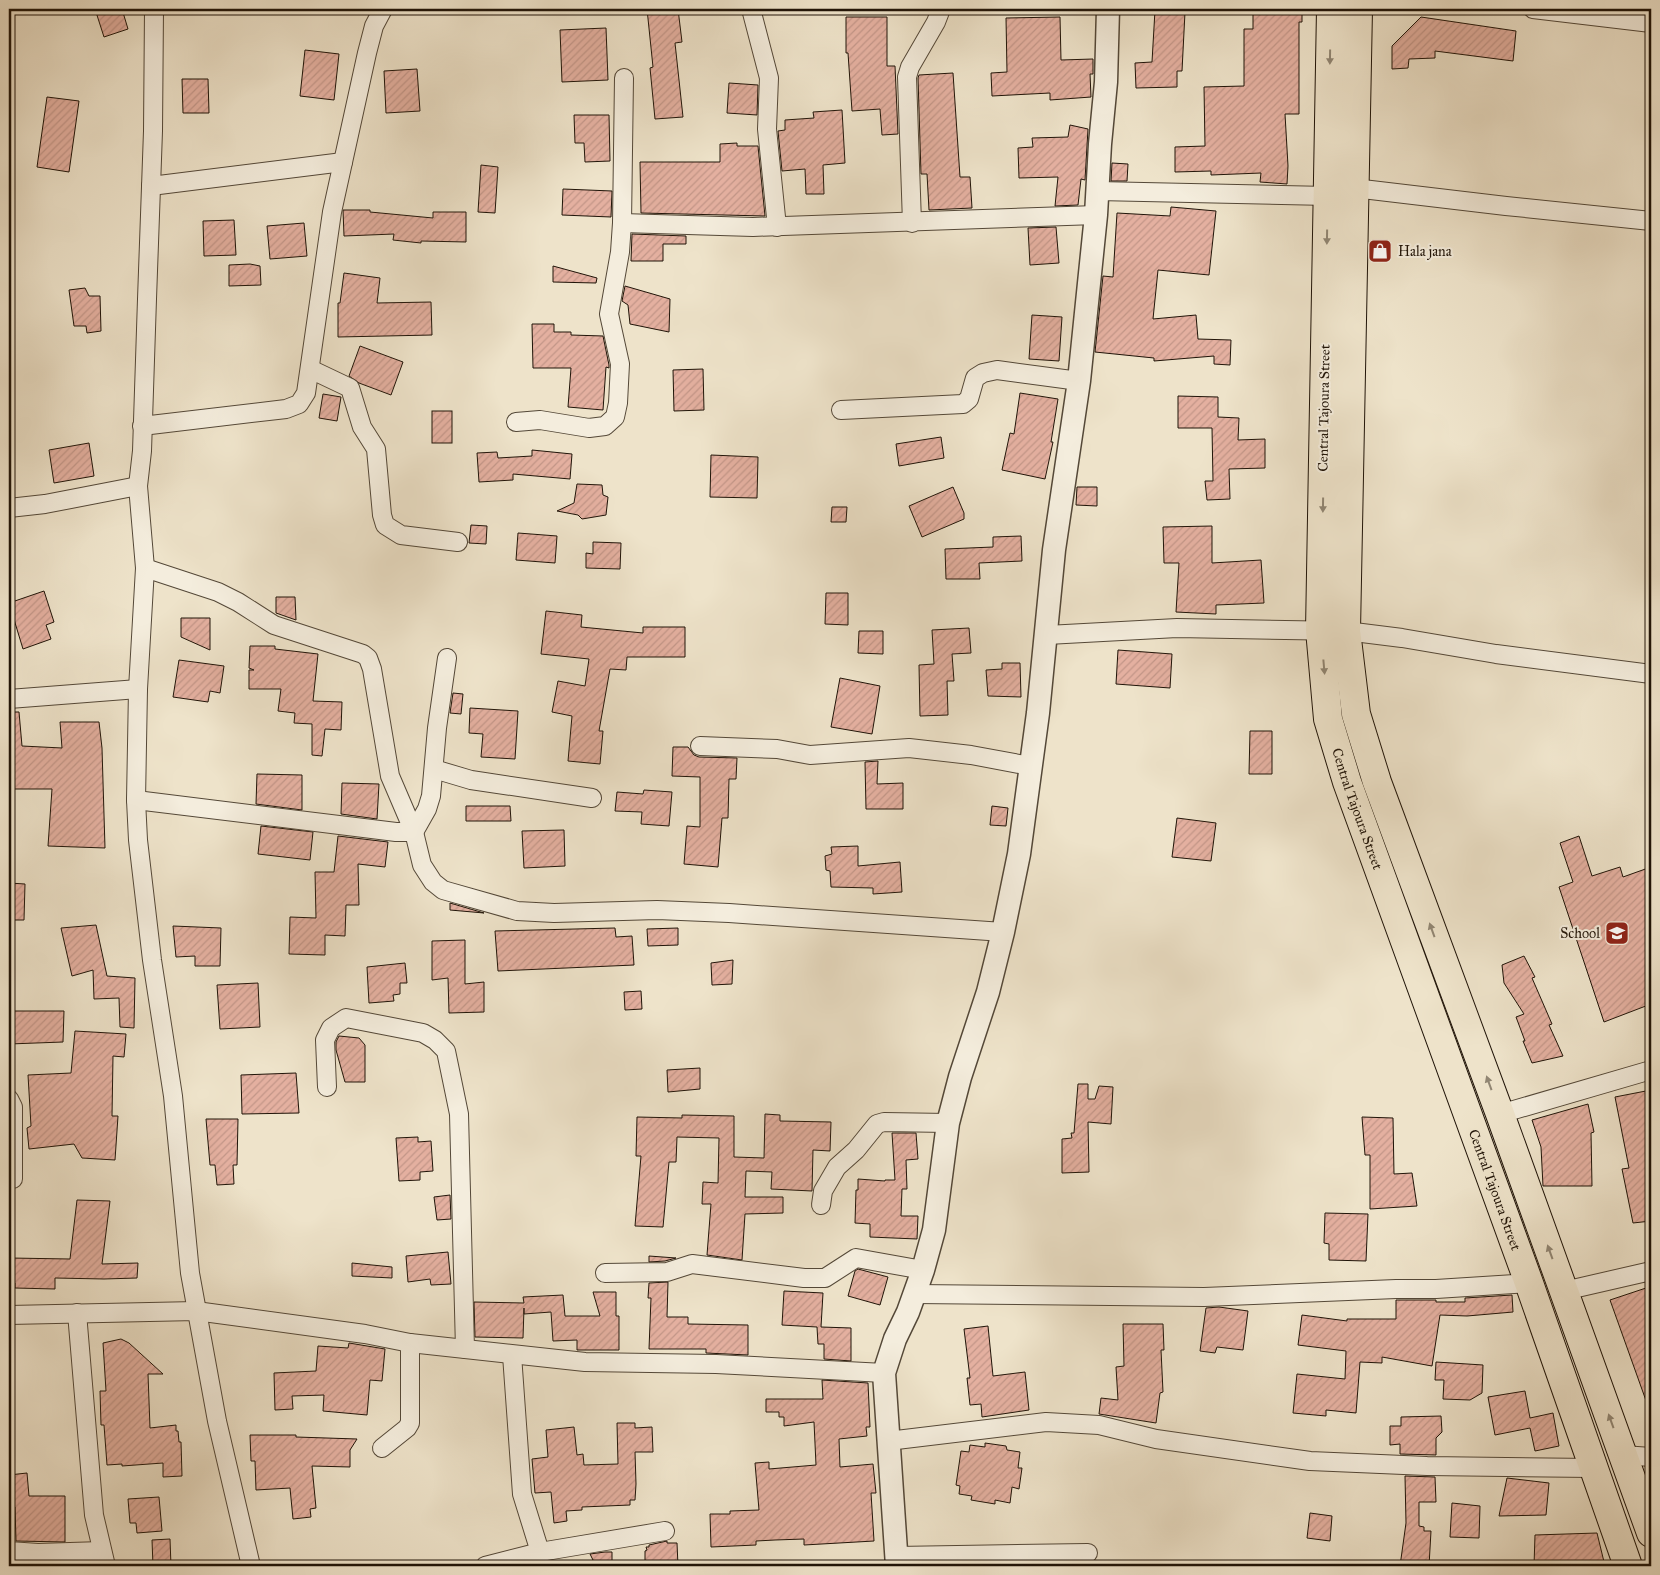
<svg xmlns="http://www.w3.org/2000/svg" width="1660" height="1575" font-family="'IM FELL Great Primer',serif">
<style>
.building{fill:url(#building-hatch);stroke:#201408}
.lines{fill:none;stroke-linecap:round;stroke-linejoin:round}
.minor-casing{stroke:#544838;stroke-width:20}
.tertiary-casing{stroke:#544838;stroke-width:25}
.primary-casing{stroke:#201408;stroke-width:30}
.minor{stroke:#f4eddd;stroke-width:18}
.tertiary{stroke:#f4eddd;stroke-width:22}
.primary{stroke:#eee3ca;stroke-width:28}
.oneway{fill:#918673}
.labels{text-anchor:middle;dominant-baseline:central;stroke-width:4;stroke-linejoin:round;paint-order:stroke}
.poi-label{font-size:14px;fill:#201408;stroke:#f4eddd;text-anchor:start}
.street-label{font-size:14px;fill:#201408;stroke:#f4eddd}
</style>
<defs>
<pattern id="building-hatch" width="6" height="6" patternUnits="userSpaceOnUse" patternTransform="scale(1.25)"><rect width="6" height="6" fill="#e4b0a0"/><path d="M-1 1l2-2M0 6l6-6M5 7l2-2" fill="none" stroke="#c39688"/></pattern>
</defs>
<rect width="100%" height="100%" fill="#eee3ca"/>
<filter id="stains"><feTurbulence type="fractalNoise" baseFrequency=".004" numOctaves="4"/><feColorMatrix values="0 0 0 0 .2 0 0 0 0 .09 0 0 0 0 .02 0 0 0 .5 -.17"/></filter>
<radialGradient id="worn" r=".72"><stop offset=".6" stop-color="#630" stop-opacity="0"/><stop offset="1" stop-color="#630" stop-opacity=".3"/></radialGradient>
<g class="building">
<path d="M95,9H122L128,29L104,37Z"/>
<path d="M647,9H678L682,42L675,43L683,117L655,119L650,68L653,67Z"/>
<path d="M1253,9H1302V22H1299V114H1285L1288,166L1287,184L1260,182L1261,173L1211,175V171L1175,172V147L1205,146L1204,87L1244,86V29H1253Z"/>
<path d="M1155,10L1185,12L1182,71H1177V87L1136,88L1135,63L1152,62Z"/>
<path d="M846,17H887V66H895L898,134L882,135L880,109L852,111L848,53H846Z"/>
<path d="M1060,17L1061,60L1093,59V74H1090L1091,97L1050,100V93L992,96L991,73L1007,72L1006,18Z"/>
<path d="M1421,17L1516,31L1513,61L1435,51V58L1409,59L1408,68L1392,69V46Z"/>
<path d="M606,28L608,80L562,82L560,30Z"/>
<path d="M305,50L339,54L334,100L300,96Z"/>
<path d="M417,69L420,111L386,113L384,71Z"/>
<path d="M953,73L960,177H970L972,208L929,210L927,174H921L918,78L919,75Z"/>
<path d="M182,79H208L209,113H183Z"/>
<path d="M729,83L758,85L757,115L727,113Z"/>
<path d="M47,97L79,101L69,172L37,167Z"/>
<path d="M842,110L845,163L823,165L824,194H806L805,169L782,171L778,131L785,130V120L814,118L813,112Z"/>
<path d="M574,115H609L610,161L585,162L584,143H575Z"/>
<path d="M1070,125L1088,129L1085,180L1081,179L1078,205L1055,206L1058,177L1019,178L1018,148L1033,147L1032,138L1068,137Z"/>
<path d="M737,143V146H758L765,216L641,213L640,162H720V144Z"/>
<path d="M1112,163L1128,164L1127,181H1111Z"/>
<path d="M481,165L498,167L495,213L478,212Z"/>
<path d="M563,189L612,191L611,217L562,215Z"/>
<path d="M1171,207L1216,211L1209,275L1158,270L1153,319L1196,315L1198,339L1231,340L1230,365L1214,364V356L1154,361V358L1095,352L1103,276L1113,277L1117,213L1170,216Z"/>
<path d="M343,210H370V212L433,218V212H466V242L421,241V243L393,240L394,234L344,236Z"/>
<path d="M234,220L236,255L204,256L203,221Z"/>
<path d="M304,223L307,256L270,259L267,226Z"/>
<path d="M1056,227L1059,263L1030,265L1028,228Z"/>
<path d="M632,234L686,236V244H663V261H631Z"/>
<path d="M250,264L260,266L261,285L229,286V265Z"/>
<path d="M553,266L597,278L596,283L553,282Z"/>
<path d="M344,273L380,278L377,303L431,302L432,335L338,337V303H340Z"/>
<path d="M625,286L670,299L669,332L630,324L628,305L622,301Z"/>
<path d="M85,288L89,296H100L101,331L87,333L86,326H74L69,290Z"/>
<path d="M1032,315L1062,317L1059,361L1029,359Z"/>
<path d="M532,324H554V332H571V335L603,336L609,365V368L606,367L603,410L568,407L571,368H533Z"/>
<path d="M360,346L403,362L391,395L359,383L349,376Z"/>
<path d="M703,369L704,410L674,411L673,370Z"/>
<path d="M1020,393L1058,399L1051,442H1053L1045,479L1002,470L1010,433L1014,434Z"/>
<path d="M323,394L341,397L337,421L319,418Z"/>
<path d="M1178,396L1218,397V417L1239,418L1238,440L1265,439V468L1229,469L1230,499L1207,500L1205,481H1213L1212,428H1178Z"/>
<rect x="432" y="411" width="20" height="32"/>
<path d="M941,437L944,458L899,466L896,444Z"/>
<path d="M89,443L94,476L54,483L49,450Z"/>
<path d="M532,450L572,454L570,479L513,474V480L479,482L477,453L497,452L498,458L532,456Z"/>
<path d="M711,455L758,457L757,498L710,497Z"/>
<path d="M577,484L602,485L603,495L608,497L606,515L582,519L578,515L557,511L574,503Z"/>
<path d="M953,487L964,513V519L922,537L909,506Z"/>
<path d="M1077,487H1097V506L1076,505Z"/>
<path d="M832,507H847L846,522H831Z"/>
<path d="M471,525L487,526L486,544L469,543Z"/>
<path d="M1212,526V563L1261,560L1264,603L1216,605V614L1176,612L1179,563H1164L1163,527Z"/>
<path d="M518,533L557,536L555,563L516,560Z"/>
<path d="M1021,536L1022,561L979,563L980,579H946L945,549L993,547V537Z"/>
<path d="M593,542L621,543L620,569L586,568V553L593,554Z"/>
<path d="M44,591L54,622L46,625L51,639L23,649L9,603Z"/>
<path d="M826,593H848V625L825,624Z"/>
<path d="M276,597H295L296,620L276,613Z"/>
<path d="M546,611L582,615L581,627L643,633V627H685V657H627L626,670L610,669L599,731H603L600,764L568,761L572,716L552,712L558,681L585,686L589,659L541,654Z"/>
<path d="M181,618H210V650L181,637Z"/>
<path d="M969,628L971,653L952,654L954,681H947L948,715L920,716L919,665L934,664L932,630Z"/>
<path d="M859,631H883V654L858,653Z"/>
<path d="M250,646H275V649L318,654L313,701L342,702L341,730L325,729L322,756L312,755V724L294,723L295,713L278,711L281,689H249V670H254L249,668Z"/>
<path d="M1118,650L1172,654L1170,688L1116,684Z"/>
<path d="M179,660L224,666L220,693L210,691L208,702L173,697Z"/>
<path d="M1002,663H1020L1021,697L988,696L986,670L1002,669Z"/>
<path d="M840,678L880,686L872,734L831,727Z"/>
<path d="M453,693L463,694L461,714L450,713Z"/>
<path d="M470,708L518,711L515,759L481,757L483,734L469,733Z"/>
<path d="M9,712H19L22,746L62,748L60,722H99L102,748L105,848L48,846L52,789H9Z"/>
<path d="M1250,731H1272V774H1249Z"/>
<path d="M673,747H688L694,755L699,757L737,758L736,779H729L728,818H722L718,867L684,864L687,826L700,827V777L672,776Z"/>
<path d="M878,761L877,784L903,783V809H866L865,762Z"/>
<path d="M257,774L302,775V810L256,804Z"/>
<path d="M342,783L379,784L377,819L341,814Z"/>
<path d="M644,790L672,792L669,826L641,824L642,812L615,811L617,792L643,794Z"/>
<path d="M466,806H510L511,821H466Z"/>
<path d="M992,806L1008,808L1006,826L990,825Z"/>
<path d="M1177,818L1216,823L1211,861L1172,857Z"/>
<path d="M261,826L313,832L310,860L258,854Z"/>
<path d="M564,830L565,866L524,868L522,831Z"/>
<path d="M338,836L388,842L385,867L358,864L359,905H346L345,936L325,935V955L289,954L290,917L316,918L315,872H334Z"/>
<path d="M1579,836L1592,876L1620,867L1623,877L1651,867V1004L1604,1022L1559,887L1573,882L1560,843Z"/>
<path d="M858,846V866L900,862L902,892L873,894V888L831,887L830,871L826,870L825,856L832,854L831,847Z"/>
<path d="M9,883L25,884L24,920H9Z"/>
<path d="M450,903L484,913L450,910Z"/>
<path d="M96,925L107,976L135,978L134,1028L120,1027L119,998L94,999L93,970L72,976L61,928Z"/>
<path d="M173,926L221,928L220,966H195V956L176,957Z"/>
<path d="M615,928L616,937L632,936L634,965L498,971L495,931Z"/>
<path d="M678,928V945L648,946L647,929Z"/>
<path d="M465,940V984L484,982V1012L449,1013L448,978L432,980V941Z"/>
<path d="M1524,956L1535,977L1532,978L1552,1024L1549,1025L1563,1056L1532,1063L1523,1041H1525L1516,1017L1524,1014L1504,983L1502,965Z"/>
<path d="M733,960L732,984L712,985L711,963Z"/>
<path d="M405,963L407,983H400V994L393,995L394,1001L369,1003L367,967Z"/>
<path d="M258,983L260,1027L220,1029L217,985Z"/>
<path d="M641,991L642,1009L625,1010L624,992Z"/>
<path d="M13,1011H64L63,1042L9,1044V1015H13Z"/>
<path d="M75,1031L126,1034L124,1057L113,1056L112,1116H118L115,1160L82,1158L74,1144L29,1149L27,1128L31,1126L28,1075L71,1073Z"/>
<path d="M339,1036L359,1038L365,1045V1082H345L336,1050V1042Z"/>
<path d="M700,1068V1089L668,1092L667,1070Z"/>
<path d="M296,1073L299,1113L242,1114L241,1075Z"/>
<path d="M1078,1084H1088V1099H1095L1099,1086L1113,1087L1111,1124L1088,1122L1089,1172L1062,1173V1139L1072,1138L1071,1133H1074Z"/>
<path d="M1651,1090V1221L1633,1223L1622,1169L1629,1168L1615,1097Z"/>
<path d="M1588,1104L1594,1132L1591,1133L1592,1186H1543L1541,1147L1532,1120Z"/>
<path d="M765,1114L780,1115V1121L831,1122L830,1151L813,1150L812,1191L771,1189L772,1172L746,1171L745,1197H783V1213L745,1214L742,1260L707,1255L711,1204H702L703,1182L718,1183L719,1138L677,1137L676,1162H669L663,1227L635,1226L641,1156H636L637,1117L682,1118V1115L734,1116V1157L764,1158Z"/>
<path d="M1362,1117L1393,1118L1394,1174L1412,1173L1417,1206L1370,1209V1155H1365Z"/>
<path d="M206,1119H238L237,1165H233L234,1184L217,1185L215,1165H210Z"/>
<path d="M892,1133H916L918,1159L906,1160L907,1189H902L901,1216H918L917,1239L870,1237V1224L855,1223L856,1190H858V1179L885,1181V1180H895Z"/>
<path d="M418,1137V1142L431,1141L433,1171L420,1172V1180L399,1181L396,1138Z"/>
<path d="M450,1195L451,1219L437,1220L434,1197Z"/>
<path d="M77,1200L110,1201L102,1264L138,1263L137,1278L104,1279L55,1278V1289L15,1288V1283H10V1258L70,1259Z"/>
<path d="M1325,1213L1368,1214L1366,1261L1329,1260V1244L1324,1243Z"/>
<path d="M448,1252L451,1284L431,1285L430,1279L408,1282L406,1256Z"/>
<path d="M649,1256L676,1258L665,1261L649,1262Z"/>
<path d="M352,1263L392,1267V1278L352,1276Z"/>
<path d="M858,1269L888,1277L880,1305L848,1296L855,1271Z"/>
<path d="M668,1282L667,1317H688V1324L748,1325V1355L706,1353V1349H649L651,1298H648L649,1283Z"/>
<path d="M1646,1288L1651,1335V1409H1649L1610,1300Z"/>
<path d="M784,1291L823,1293L821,1327L851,1328V1361L824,1359V1344H818L817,1327L782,1325Z"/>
<path d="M593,1292H616V1316H619V1350H577V1340L553,1341L551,1312L524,1314V1308L523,1338L475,1337L474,1302L524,1303L523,1297L563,1295L565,1316H600Z"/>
<path d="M1512,1295L1513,1312L1467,1316L1440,1315L1432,1366L1382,1357V1363L1360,1362L1356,1413L1326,1410V1416L1293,1413L1297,1374L1345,1379L1346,1351L1298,1345L1302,1315L1347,1321V1319H1396V1300H1436V1302H1465V1298Z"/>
<path d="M1219,1307L1248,1311L1243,1350L1217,1347L1215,1353L1200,1351L1206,1308Z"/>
<path d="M1123,1324H1163L1164,1350H1161L1163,1392L1160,1393L1156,1423L1099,1414L1101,1398L1118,1400L1116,1367L1124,1366Z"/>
<path d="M988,1326L993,1376L1025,1372L1029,1410L982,1417L981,1404L970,1405L967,1378H970L964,1329Z"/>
<path d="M121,1339L129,1343L163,1374H148L150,1428L176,1425V1431H178L179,1442H181L182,1476L163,1477V1463L122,1466V1464L107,1465L104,1425H101L100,1391H106L103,1343Z"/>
<path d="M349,1343L385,1349L382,1381L370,1380L367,1415L323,1411L324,1395L292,1396L293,1409L275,1410L274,1373L316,1371L318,1346L348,1348Z"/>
<path d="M1436,1362L1483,1365L1482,1393L1470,1400L1443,1399L1444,1380H1435Z"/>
<path d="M822,1380L868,1383L870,1427H866L867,1436L839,1439L840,1467L873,1464L876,1493H871L874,1541L804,1545V1539L775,1540L756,1541V1545L711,1547L710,1514H730V1511L759,1510L755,1463L769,1462V1469L816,1465L814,1422L784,1426V1417H779V1412H766V1399H823Z"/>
<path d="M1525,1391L1530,1418L1553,1413L1559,1446L1535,1451L1530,1428L1495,1435L1488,1397Z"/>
<path d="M1441,1416L1442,1432L1436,1438V1455L1400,1454V1444L1390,1445V1426H1401V1417Z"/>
<path d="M617,1423H635V1428L652,1427L653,1452H635L636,1484L635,1500H630V1505L582,1507V1510L566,1511L567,1521L554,1523L551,1492L535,1493L532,1459L548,1457L546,1430L574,1427L577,1455L583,1454L584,1465L618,1464Z"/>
<path d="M250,1435H296V1437L357,1439L350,1450V1467L312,1466L316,1508L310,1509L311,1517L293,1519L290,1488L256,1490L255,1461H251Z"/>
<path d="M985,1443L1006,1446L1007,1450L1020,1452L1018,1468H1022L1019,1489L1012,1487L1010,1503L995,1500V1504L971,1500L972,1496L959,1494L960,1486L956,1485L961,1451L969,1452L970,1445L985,1447Z"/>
<path d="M27,1473L29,1496H65V1542L16,1541L15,1507H9V1475Z"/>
<path d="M1405,1476L1435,1477L1436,1502H1419V1526L1424,1527V1531H1431L1429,1566H1400L1406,1523Z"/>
<path d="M1507,1478L1549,1483L1546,1515L1499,1516Z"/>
<path d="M159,1497L162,1531L137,1533L136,1523H130L128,1499Z"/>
<path d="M1452,1503L1480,1506L1479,1538L1450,1537Z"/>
<path d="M1310,1513L1332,1516L1330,1541L1307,1538Z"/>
<path d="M1597,1533L1605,1566H1534L1535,1535Z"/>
<path d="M170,1539L171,1566H153L152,1540Z"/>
<path d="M667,1541V1543H677L678,1566H645V1551L647,1550L646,1547H649V1545Z"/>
<path d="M605,1552H612V1566H596L590,1554Z"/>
<path d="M17,1562L65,1563V1566H17Z"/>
</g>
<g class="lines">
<g class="minor-casing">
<g id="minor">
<path d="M154,9L153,131L147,299L142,451L138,486L145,568L138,689L136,800L138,840L152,960L173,1096L190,1273L217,1421L251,1566"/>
<path d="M751,9L769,78L767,129L777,227"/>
<path d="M1533,9L1651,23"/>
<path d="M151,186L343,162"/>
<path d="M1354,188L1506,206L1651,221"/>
<path d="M1097,191L1328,196"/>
<path d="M622,223L753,227L1096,215"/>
<path d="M912,223L907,77L910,67L936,22L941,9"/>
<path d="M310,369L350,388L362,427L376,449L382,515L385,525L401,535L458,542"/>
<path d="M841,410L963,404L969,399L975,378L983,373L997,370L1079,381"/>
<path d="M516,422L540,420L589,428L605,426L615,417L618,403L620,364L609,314L620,252L622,223L624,78"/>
<path d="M142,426L286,409L299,404L306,393L332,212L367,53L374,26L383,9"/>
<path d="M9,508L45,504L138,486"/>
<path d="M145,568L218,592L238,602L274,625L363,654L368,658L372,669L390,776L414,832L422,865L433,882L443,890L517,911L554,913L657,910L729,913L1003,932"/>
<path d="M1047,635L1177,628L1346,631L1402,638L1496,654L1651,674"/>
<path d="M9,699L138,689"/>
<path d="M700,746L777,749L810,755L909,748L971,755L1030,766"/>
<path d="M434,769L471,780L592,798"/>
<path d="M136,800L396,832H414"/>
<path d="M414,832L427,809L431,796L437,728L447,658"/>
<path d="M327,1087L325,1040L331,1028L346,1018L423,1033L435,1040L446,1051L459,1114L465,1349"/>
<path d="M9,1099L13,1107V1179"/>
<path d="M1500,1114L1651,1070"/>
<path d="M821,1205L823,1191L837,1167L856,1150L877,1124L884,1122L948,1123"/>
<path d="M605,1273L667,1272L692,1264L804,1278H825L856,1258L923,1270"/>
<path d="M1564,1291L1651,1271"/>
<path d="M914,1294L1204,1297L1396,1289H1436L1529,1283"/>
<path d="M77,1313L94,1515L106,1566"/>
<path d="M9,1315L196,1311L365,1334L410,1343L585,1362L716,1364L884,1373"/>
<path d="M512,1355L522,1494L540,1552"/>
<path d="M888,1441L1046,1422L1099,1425L1156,1439L1310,1461L1427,1466L1593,1468"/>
<path d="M382,1448L407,1428L410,1423V1343"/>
<path d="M1623,1455L1651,1457"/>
<path d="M9,1551L38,1553L102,1551"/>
<path d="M896,1556L1088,1553"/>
<path d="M485,1566L540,1552L665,1531"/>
</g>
</g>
<g class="tertiary-casing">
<path id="tertiary" d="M897,1566L884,1373L895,1339L908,1312L923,1270L934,1230L948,1123L960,1077L988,992L1003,932L1019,854L1038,713L1054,550L1079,381L1096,215L1100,144L1106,82L1108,9"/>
</g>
<g class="primary-casing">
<g id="primary">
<path id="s1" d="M1331,9L1320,630L1328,719L1347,782L1529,1283L1628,1566"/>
<path d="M1358,9L1346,631L1356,714L1377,782L1500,1114L1651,1533"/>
</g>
</g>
<use href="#minor" class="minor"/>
<use href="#tertiary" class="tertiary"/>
<use href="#primary" class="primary"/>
</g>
<defs><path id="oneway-solid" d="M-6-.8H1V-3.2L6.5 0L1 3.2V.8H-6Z" transform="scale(1.25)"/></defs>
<g class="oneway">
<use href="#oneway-solid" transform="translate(1330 57) rotate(91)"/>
<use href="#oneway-solid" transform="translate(1327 237) rotate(91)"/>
<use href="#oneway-solid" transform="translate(1323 505) rotate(91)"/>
<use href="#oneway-solid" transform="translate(1324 667) rotate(85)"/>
<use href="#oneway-solid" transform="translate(1432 930) rotate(-110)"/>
<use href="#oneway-solid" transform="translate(1489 1083) rotate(-110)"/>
<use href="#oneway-solid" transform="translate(1550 1252) rotate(-110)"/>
<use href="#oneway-solid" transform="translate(1611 1421) rotate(-110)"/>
</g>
<defs>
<g id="shop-square" transform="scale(1.25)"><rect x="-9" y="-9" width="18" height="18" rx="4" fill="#8f2418" stroke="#f4eddd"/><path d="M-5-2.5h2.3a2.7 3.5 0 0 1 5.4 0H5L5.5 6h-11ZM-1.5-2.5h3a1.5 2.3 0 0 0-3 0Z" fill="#fff"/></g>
<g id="school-square" transform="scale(1.25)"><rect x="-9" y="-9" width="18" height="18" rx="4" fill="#8f2418" stroke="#f4eddd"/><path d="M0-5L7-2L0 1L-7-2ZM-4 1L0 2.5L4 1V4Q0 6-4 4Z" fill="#fff"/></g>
</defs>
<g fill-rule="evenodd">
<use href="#shop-square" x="1380" y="251"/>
<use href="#school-square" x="1617" y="933"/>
</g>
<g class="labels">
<g class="poi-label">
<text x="1398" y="251">Hala jana</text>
<text x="1600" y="933" text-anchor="end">School</text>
</g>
<g class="street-label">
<text transform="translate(1324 408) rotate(-89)">Central Tajoura Street</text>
<text stroke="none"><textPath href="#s1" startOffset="805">Central Tajoura Street</textPath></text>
<text stroke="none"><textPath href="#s1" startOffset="1210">Central Tajoura Street</textPath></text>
</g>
</g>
<rect width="1660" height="1575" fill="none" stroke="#eee3ca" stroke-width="30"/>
<rect x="10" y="10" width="1640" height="1555" fill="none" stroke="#201408" stroke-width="2.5"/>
<rect x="15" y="15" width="1630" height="1545" fill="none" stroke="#201408"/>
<rect width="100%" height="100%" filter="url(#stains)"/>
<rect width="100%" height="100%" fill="url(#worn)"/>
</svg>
